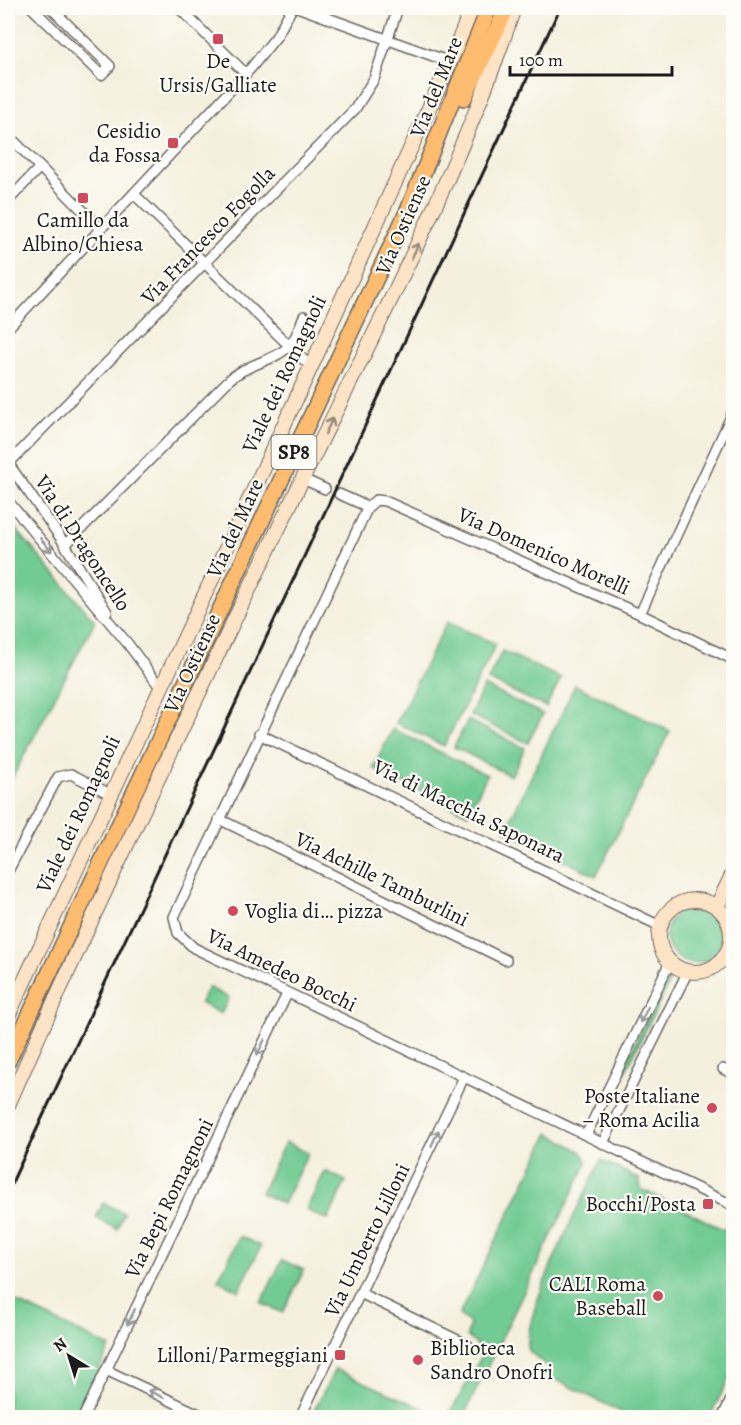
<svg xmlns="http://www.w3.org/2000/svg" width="741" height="1425" font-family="Alegreya,serif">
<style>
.green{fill:#71cb92;stroke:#467457;stroke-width:1.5}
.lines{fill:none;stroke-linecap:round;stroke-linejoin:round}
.street-casing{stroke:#686660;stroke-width:12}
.secondary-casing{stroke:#686660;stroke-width:16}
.primary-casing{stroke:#686660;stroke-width:18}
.street{stroke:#fff;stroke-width:9}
.secondary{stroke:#fee4c6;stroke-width:14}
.primary{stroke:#fdbc70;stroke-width:15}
.rail{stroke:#1c1c1c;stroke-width:3}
.oneway{stroke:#988a7a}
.oneway2{stroke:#999}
.poi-dot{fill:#d1495b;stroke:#fdfcf7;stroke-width:2}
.labels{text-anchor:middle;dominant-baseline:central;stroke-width:4.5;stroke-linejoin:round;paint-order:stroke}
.shield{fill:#fdfcf7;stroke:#605f5e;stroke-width:1.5}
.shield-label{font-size:20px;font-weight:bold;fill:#1c1c1c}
.poi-label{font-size:21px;fill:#1c1c1c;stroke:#fdfcf7;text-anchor:end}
.street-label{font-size:21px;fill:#1c1c1c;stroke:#fdfcf7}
</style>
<rect width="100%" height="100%" fill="#fdfcf7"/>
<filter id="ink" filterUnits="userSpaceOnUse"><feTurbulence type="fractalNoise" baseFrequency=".0167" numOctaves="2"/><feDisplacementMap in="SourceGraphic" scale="12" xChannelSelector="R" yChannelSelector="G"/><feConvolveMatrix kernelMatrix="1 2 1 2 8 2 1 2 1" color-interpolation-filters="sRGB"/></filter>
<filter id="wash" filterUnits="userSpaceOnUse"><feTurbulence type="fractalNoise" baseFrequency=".008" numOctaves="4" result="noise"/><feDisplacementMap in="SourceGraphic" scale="24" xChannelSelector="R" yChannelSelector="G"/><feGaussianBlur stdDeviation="1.35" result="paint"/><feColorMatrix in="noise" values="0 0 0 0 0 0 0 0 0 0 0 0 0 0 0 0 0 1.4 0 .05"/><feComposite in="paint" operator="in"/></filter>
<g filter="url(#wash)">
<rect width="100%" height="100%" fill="#f5f0de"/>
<g class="green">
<path d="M8,520L95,621L8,786Z"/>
<path d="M447,622L496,644L444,746L396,723Z"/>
<path d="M502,651L561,678L546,707L488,680Z"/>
<path d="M575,685L670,731L596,876L505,831Z"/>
<path d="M484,686L543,714L528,743L470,715Z"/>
<path d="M468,720L525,748L511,776L454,747Z"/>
<path d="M393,729L487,775L468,814L373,768Z"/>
<circle cx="694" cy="935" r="28"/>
<path d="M669,973L672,976L600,1124L597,1121Z"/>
<path d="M208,987L229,998L221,1014L200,1003Z"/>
<path d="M549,1133L582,1152L587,1163L463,1417H448L484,1352L467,1336L470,1323L459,1315Z"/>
<path d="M285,1142L308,1153L283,1204L261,1193Z"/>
<path d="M601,1160L639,1179L641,1189L733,1234V1370L710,1417H631L549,1376V1368L529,1351C518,1321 585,1194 601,1160Z"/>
<path d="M325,1171L346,1181L328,1220L306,1210Z"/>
<path d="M103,1203L124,1213L117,1229L96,1218Z"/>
<path d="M240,1236L261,1246L239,1291L218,1280Z"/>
<path d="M282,1260L304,1270L283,1313L261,1303Z"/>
<path d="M8,1298L110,1347L75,1417H8Z"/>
<path d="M335,1369L442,1417H311Z"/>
</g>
</g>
<g filter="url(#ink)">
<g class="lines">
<g class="street-casing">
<g id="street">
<path d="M32,8L101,75L110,66L51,8"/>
<path d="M179,8L246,74"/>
<path d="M300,8L450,62"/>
<path d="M8,135L101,229"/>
<path d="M134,194L311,367"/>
<path d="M8,201L40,167"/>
<path d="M8,328L251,68L276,37L292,8"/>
<path d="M8,463L62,540L107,612"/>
<path d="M8,464L355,109L374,79L398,8"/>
<path d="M303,479L325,489"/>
<path d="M339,494L368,507"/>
<path d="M8,501L128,644L160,687"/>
<path d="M65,545L230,379C248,363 275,361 289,346C297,338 300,325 304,316"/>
<path d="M640,614L734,410"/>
<path d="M734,660L640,614L385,501L376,500L368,507L174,917L178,933L194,948L734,1206"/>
<path d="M259,734L660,926"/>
<path d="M219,819L506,960"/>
<path d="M8,871L58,777L71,774L110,794"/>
<path d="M723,1069L734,1074"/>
<path d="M586,1135L670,962"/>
<path d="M603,1143L688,971"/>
<path d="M362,1294L468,1345"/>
<path d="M106,1370L207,1418"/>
<path d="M83,1418L287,994"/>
<path d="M300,1418L464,1077"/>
<path d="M722,1418L734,1394"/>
</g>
</g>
<g class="secondary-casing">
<g id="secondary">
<circle cx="695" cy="936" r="36"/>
<path d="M717,906L734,871"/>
<path d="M8,1016L311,367L450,62L472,8"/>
<path d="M8,1105C101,894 202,686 303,478C378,324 460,171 514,8"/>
</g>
</g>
<g class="primary-casing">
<g id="primary">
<path d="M464,98L507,8"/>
<path d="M8,1061L409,208L489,8"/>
</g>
</g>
<use href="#street" class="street"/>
<use href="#secondary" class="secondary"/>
<use href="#primary" class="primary"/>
<path class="rail" d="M8,1191L560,8"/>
</g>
<defs><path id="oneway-shaft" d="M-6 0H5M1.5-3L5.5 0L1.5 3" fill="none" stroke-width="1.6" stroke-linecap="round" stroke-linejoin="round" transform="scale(1.5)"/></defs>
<g class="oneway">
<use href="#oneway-shaft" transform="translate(415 251) rotate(-66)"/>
<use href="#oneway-shaft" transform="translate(329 426) rotate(-64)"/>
</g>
<g class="oneway2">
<use href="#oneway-shaft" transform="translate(46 545) rotate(50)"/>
<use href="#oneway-shaft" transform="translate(644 1015) rotate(116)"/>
<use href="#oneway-shaft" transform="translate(261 1047) rotate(116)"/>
<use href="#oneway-shaft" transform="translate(435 1138) rotate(-65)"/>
<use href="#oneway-shaft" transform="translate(131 1317) rotate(116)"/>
<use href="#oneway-shaft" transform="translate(156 1394) rotate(-155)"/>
</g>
</g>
<g class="poi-dot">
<rect x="212" y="33" width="12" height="12" rx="3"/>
<rect x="167" y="137" width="12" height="12" rx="3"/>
<rect x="77" y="192" width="12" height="12" rx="3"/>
<circle cx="233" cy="911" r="6"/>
<circle cx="712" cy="1108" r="6"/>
<rect x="702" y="1198" width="12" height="12" rx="3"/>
<circle cx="658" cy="1296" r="6"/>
<rect x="334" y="1349" width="12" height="12" rx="3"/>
<circle cx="418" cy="1360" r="6"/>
</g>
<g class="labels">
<rect class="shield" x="271.5" y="435" width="45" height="34" rx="4.5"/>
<g class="shield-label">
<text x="294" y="452">SP8</text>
</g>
<g class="poi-label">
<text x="218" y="61" text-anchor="middle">De<tspan x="218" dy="24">Ursis/Galliate</tspan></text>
<text x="161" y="131">Cesidio<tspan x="161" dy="24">da Fossa</tspan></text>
<text x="83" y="220" text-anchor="middle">Camillo da<tspan x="83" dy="24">Albino/Chiesa</tspan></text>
<text x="245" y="911" text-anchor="start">Voglia di… pizza</text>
<text x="700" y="1096">Poste Italiane<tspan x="700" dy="24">– Roma Acilia</tspan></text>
<text x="696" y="1204">Bocchi/Posta</text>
<text x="646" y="1284">CALI Roma<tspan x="646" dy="24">Baseball</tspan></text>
<text x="430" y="1348" text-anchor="start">Biblioteca<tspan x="430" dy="24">Sandro Onofri</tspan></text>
<text x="328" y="1355">Lilloni/Parmeggiani</text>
</g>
<g class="street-label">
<text transform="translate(436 87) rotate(-68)">Via del Mare</text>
<text transform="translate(403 225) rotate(-66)">Via Ostiense</text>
<text transform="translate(208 235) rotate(-46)">Via Francesco Fogolla</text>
<text transform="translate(284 374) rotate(-65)">Viale dei Romagnoli</text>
<text transform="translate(235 528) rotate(-65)">Via del Mare</text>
<text transform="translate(83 543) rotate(57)">Via di Dragoncello</text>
<text transform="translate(544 551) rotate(24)">Via Domenico Morelli</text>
<text transform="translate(192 663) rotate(-65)">Via Ostiense</text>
<text transform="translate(469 811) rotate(26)">Via di Macchia Saponara</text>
<text transform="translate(78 814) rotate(-65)">Viale dei Romagnoli</text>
<text transform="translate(382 879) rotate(26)">Via Achille Tamburlini</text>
<text transform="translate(282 970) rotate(26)">Via Amedeo Bocchi</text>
<text transform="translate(169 1198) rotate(-64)">Via Bepi Romagnoni</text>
<text transform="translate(367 1240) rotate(-64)">Via Umberto Lilloni</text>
</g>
</g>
<rect width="741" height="1425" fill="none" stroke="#fdfcf7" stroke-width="30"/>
<g transform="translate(69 1356) rotate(322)" stroke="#fdfcf7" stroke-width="4.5" paint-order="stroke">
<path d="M0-4.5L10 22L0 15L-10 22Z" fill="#1c1c1c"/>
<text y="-9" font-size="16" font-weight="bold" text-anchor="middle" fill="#1c1c1c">N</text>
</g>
<path d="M510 66v9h162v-9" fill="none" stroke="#1c1c1c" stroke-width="3"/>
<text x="519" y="66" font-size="18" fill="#1c1c1c" stroke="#fdfcf7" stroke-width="4.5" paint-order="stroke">100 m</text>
</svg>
